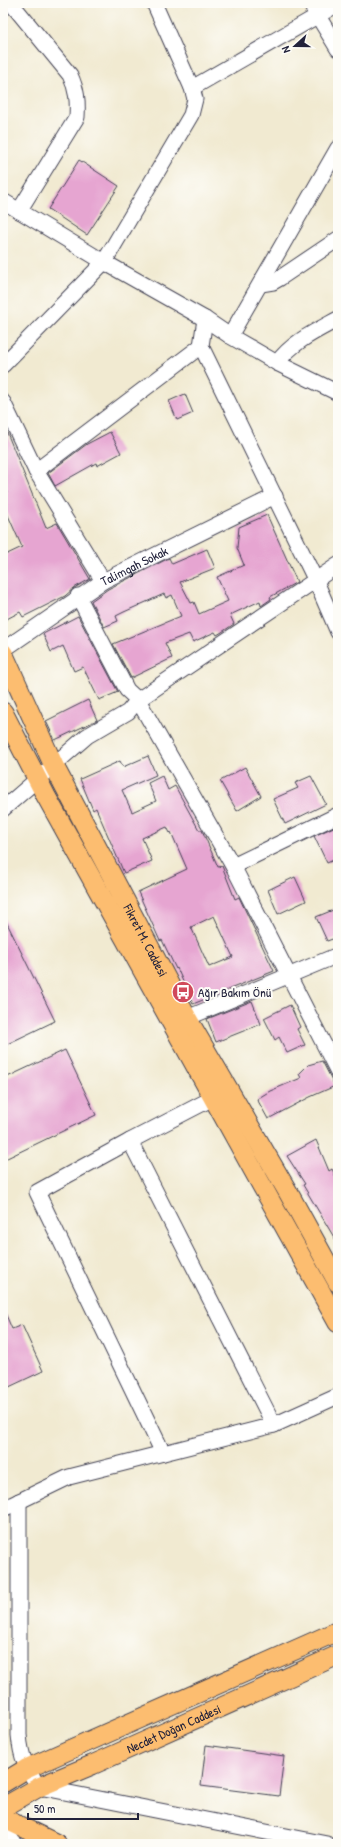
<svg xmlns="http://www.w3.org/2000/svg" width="341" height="1847" font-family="'Patrick Hand',sans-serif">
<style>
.building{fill:#e6a5d1;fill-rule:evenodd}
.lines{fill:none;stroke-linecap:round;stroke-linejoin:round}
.minor-casing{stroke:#414052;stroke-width:17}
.major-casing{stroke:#414052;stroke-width:21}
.minor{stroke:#fff;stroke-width:15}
.major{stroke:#fcbd6f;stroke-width:19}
.labels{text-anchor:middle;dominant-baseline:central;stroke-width:4;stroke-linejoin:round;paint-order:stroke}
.street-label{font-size:13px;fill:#22223b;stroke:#fdfcf7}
.poi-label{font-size:13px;fill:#22223b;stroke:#fdfcf7;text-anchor:start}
</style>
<rect width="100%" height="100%" fill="#fdfcf7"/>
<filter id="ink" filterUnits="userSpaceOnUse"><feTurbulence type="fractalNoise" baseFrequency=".025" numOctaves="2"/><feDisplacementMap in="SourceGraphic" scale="8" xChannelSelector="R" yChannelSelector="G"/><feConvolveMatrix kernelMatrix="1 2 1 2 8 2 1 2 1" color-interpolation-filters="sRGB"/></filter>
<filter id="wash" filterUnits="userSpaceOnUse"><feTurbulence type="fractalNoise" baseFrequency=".012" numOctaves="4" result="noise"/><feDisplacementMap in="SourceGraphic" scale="16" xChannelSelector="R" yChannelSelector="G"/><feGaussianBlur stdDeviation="0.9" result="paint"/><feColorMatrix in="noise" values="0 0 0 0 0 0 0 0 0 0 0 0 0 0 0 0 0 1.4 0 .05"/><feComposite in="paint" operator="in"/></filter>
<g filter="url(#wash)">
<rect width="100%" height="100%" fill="#f1ead1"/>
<g id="blocks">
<g class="building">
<path d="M79,160L119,186L87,235L48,209Z"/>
<path d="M185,394L193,413L177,420L169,401Z"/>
<path d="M3,423L46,528L57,523L90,579L74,588L65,596L23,617L20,612L3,621V556L22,547L3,504V494L7,492L3,482Z"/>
<path d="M110,432L121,453L97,466L96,463L55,486L48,473L87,444Z"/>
<path d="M267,515L297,582L270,597L271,599L261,606L260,601L230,615L234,624L222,632L217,635L215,632L193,642L189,634L165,643L172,658L131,678L113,644L181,616L172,595L166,598L164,594L124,612L116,616L118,621L104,627L91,601L108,589L169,558L172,564L207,549L215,568L180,582L191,603L194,602L199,614L228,601L217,577L244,565L237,548L239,527Z"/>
<path d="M78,616L118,692L99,700L83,667L74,671L63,646L51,652L43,634Z"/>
<path d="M88,700L97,720L55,740L46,721Z"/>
<path d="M148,756L156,775L122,790L132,812L156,801L148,783L162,776L168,790L175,786L199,830H202L218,867L222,866L235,899L239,897L274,971L193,1004L177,968L176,969L162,940L160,941L138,892L187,869L171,832L170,833L167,827L142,838L152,861L124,873L96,808L93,810L80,779L120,761L123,767ZM214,916L233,957L209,967L191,927Z"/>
<path d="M245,767L261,796L237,811L220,781Z"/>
<path d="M311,776L326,804L285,824L273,799L298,788L295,783Z"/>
<path d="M338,825V858L327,863L314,836Z"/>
<path d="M295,877L306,901L278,914L268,890Z"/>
<path d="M338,908V937L327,941L316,917Z"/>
<path d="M3,915L55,1021L3,1046Z"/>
<path d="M252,1001L261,1024L216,1042L207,1019Z"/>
<path d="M290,1005L300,1027L297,1029L305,1045L287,1053L279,1037L275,1040L264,1018Z"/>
<path d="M65,1050L96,1115L3,1160V1079Z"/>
<path d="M322,1061L335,1086L310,1097L268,1119L257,1099L270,1091L301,1078L299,1074L308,1065Z"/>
<path d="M316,1140L329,1171L332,1169L338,1181V1244L303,1185L305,1184L287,1156Z"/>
<path d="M3,1308L12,1329L22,1325L43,1371L9,1387L3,1374Z"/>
<path d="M206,1745L284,1756L279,1796L201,1786Z"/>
</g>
</g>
</g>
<g filter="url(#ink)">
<use href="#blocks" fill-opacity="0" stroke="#414052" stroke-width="1"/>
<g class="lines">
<g class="minor-casing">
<g id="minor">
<path d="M11,3L70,75C77,90 78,101 77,117L19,211"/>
<path d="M310,3L338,49"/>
<path d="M192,88L338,4"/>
<path d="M3,201L104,262L205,319L230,336L277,363L338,393"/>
<path d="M261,284L273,282L280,278L338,239"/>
<path d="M205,319L201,346L315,579L338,632"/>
<path d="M230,336L338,148"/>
<path d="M277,363C292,342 316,331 338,319"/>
<path d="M3,365L104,262L191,115L195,99L192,88L154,3"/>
<path d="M3,402L36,471L103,581"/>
<path d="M36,471L201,346"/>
<path d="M78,596L127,690L138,700L233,866L338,1072"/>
<path id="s1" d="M3,650L103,581L275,496"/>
<path d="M3,809L87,736L128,712L138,700L338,565"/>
<path d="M233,866L338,815"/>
<path d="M187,1018L338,955"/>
<path d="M213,1098L130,1141L274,1425"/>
<path d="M130,1141L37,1192L163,1453"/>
<path d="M19,1501V1735C21,1758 26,1768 39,1787L327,1844"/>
<path d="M3,1509L69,1477L274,1425L338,1396"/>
<path d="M3,1826L14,1844"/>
</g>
</g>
<g class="major-casing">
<g id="major">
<path id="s2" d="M3,653L54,766L187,1018L288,1192L338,1283"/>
<path d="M3,712L46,796L338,1323"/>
<path d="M3,1783L26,1769L338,1631"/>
<path id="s3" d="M11,1803L39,1787L92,1765L338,1655"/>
<path d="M5,1819L57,1844"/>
</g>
</g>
<use href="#minor" class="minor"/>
<use href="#major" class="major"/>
</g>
</g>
<defs>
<g id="bus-disc" transform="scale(1.15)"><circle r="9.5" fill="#d1495b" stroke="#fdfcf7"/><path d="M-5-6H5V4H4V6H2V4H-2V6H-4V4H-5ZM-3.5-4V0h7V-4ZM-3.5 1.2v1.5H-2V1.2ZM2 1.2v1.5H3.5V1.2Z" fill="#fff"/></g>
</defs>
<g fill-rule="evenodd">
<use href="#bus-disc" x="183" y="992"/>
</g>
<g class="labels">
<g class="street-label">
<text stroke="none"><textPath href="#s1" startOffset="156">Talimgah Sokak</textPath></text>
<text stroke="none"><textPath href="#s2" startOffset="321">Fikret M. Caddesi</textPath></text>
<text stroke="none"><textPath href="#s3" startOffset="179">Necdet Doğan Caddesi</textPath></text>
</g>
<g class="poi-label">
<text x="198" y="992">Ağır Bakım Önü</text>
</g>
</g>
<rect width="341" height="1847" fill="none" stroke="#fdfcf7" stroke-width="16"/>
<g transform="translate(295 46) rotate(249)" stroke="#fdfcf7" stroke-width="3" paint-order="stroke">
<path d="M0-3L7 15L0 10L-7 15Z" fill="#22223b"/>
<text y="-6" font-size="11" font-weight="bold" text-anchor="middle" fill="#22223b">N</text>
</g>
<path d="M28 1813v6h110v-6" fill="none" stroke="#22223b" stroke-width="2"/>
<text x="34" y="1813" font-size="12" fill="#22223b" stroke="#fdfcf7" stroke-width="3" paint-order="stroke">50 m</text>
</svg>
